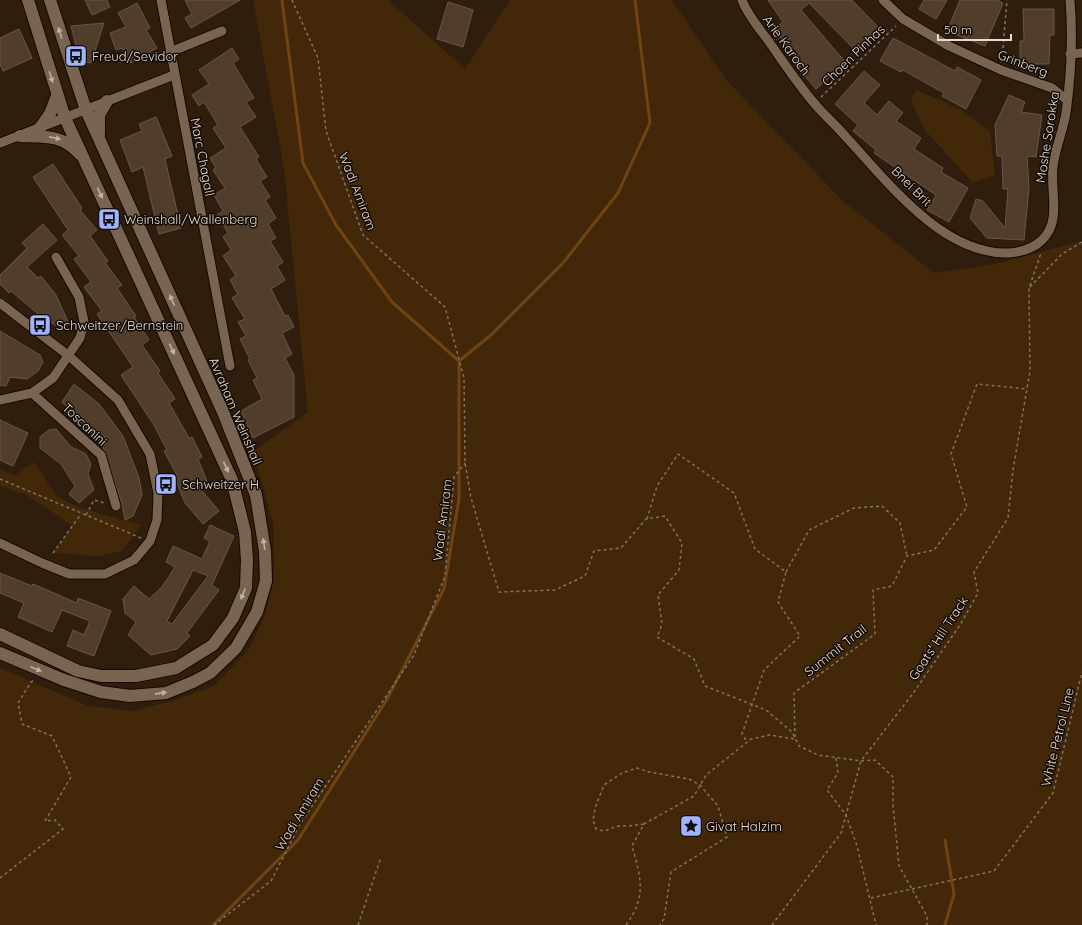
<svg xmlns="http://www.w3.org/2000/svg" width="1082" height="925" font-family="Quicksand,sans-serif">
<style>
.green{fill:#432709}
.lines{fill:none;stroke-linecap:round;stroke-linejoin:round}
.stream{stroke:#704412;stroke-width:3}
.building{fill:#503d2c;stroke:#6a5644;fill-rule:evenodd}
.minor-casing{stroke:#170800;stroke-width:11}
.secondary-casing{stroke:#170800;stroke-width:14}
.path{stroke:#817365;stroke-width:1.5;stroke-dasharray:3 3;stroke-linecap:butt}
.minor{stroke:#786451;stroke-width:9}
.secondary{stroke:#786451;stroke-width:12}
.oneway{fill:#c0b1a4}
.labels{text-anchor:middle;dominant-baseline:central;stroke-width:3;stroke-linejoin:round;paint-order:stroke}
.street-label{font-size:13px;fill:#e7dbd0;stroke:#120a04}
.poi-label{font-size:13px;fill:#e7dbd0;stroke:#120a04;text-anchor:start}
</style>
<rect width="100%" height="100%" fill="#2f1e0e"/>
<g class="green">
<path d="M253,0H388L465,69L510,0H672L726,80L843,201L934,273L996,264L1082,241V925H0V668L88,706L133,711L172,701L214,686L249,649L264,618L274,580V526L253,452L308,412L284,168Z"/>
<path d="M917,90L963,111L990,132L995,175L973,183L924,129L911,100Z"/>
<path d="M34,462L57,497L81,508L141,525L122,551L98,556L53,553L73,526L25,494L0,486V470L15,475Z"/>
</g>
<g class="lines">
<g class="stream">
<path d="M459,361L491,335L563,263L618,193L650,123L635,0"/>
<path d="M945,840L954,894L945,925"/>
<path d="M213,925L298,840L386,701L444,589L459,499V361L392,302L336,225L303,163L282,0"/>
</g>
</g>
<g class="building">
<path d="M85,0H107L110,7L92,15Z"/>
<path d="M185,0H240L191,28L185,18L192,14Z"/>
<path d="M768,0H852L879,28L856,51L809,3L801,10L846,63L816,89L792,61L796,58L774,29L783,22Z"/>
<path d="M924,0H947L936,19L919,9Z"/>
<path d="M960,0H997L1003,3L985,46L947,31Z"/>
<path d="M448,2L473,10L463,47L437,39Z"/>
<path d="M137,3L150,28L146,30L157,48L131,63L122,48L116,50L110,33L126,27L118,13Z"/>
<path d="M1023,9H1054V35H1050L1049,64H1020V41H1024Z"/>
<path d="M104,23L91,63L80,61L71,26Z"/>
<path d="M19,29L32,58L3,71L0,64V38Z"/>
<path d="M893,38L955,71L957,67L981,80L966,109L942,96L944,93L903,70L901,72L880,61Z"/>
<path d="M232,48L239,59L233,63L254,98L246,102L256,117L240,127L259,157L256,159L267,177L260,181L270,197L265,200L276,218L268,224L276,238L270,241L283,262L277,266L285,280L271,289L285,316L288,315L294,327L282,333L292,354L285,358L294,375V417L253,438L241,411L262,399L253,380L257,378L248,360L250,359L240,339L246,336L238,322L245,319L232,298L238,294L230,280L236,276L223,256L231,250L223,237L228,233L217,215L223,211L214,195L225,188L213,170L216,168L210,158L226,148L213,128L218,125L204,102L199,106L192,95L209,84L199,70Z"/>
<path d="M864,71L880,85L864,103L877,115L889,101L903,113L896,121L921,138L914,149L943,168L941,172L968,188L949,222L927,210L936,195L874,153L876,150L853,131L858,125L835,104Z"/>
<path d="M1009,95L1025,102L1021,112L1042,115L1036,157L1027,156L1029,188L1024,240L987,238L970,218L976,199L983,201L1005,228L1008,189H1003L1002,156H997L995,125Z"/>
<path d="M156,117L172,156L165,159L181,228L159,234L143,167L132,172L120,140L142,131L139,124Z"/>
<path d="M53,164L82,208L80,210L97,230L90,236L108,261L105,263L122,285L117,288L136,316L134,317L149,340L142,345L160,371L158,373L175,399L169,403L189,438L192,437L202,457L198,459L208,484L199,487L219,511L203,524L185,503L175,478L178,477L164,451L167,450L154,425L121,375L133,367L97,314L102,311L84,287L91,282L74,259L79,256L62,235L68,230L33,177Z"/>
<path d="M43,224L57,240L27,267L38,278L41,276L56,295L69,324L61,329L38,314L11,291L9,293L0,284V275L27,248L22,243Z"/>
<path d="M0,331L40,355L43,362L38,371L27,379L10,377L6,386L0,385Z"/>
<path d="M74,384L99,404L123,436L139,478L142,495L133,516L125,520L122,504L102,444L62,402Z"/>
<path d="M0,420L28,433L13,466L0,460Z"/>
<path d="M56,429L71,447L86,454L91,464L88,474L94,490L79,503L69,494L75,486L61,464L40,448V437L49,430Z"/>
<path d="M210,525L234,536L212,585L219,590L187,633L190,636L177,649L151,655L128,635L136,622L125,613L123,599L134,586L149,599L162,587L175,567L166,562L173,546L202,559L210,541L204,538ZM193,570L208,576L172,624L167,621Z"/>
<path d="M0,573L32,586L33,584L77,603L78,598L111,611L94,656L67,646L73,630L84,635L90,621L62,610L52,632L18,617L24,603L0,593Z"/>
</g>
<g class="lines">
<g class="minor-casing">
<g id="minor">
<path d="M161,0L230,366"/>
<path d="M742,0C747,14 758,27 767,39C782,60 797,83 814,103C824,115 836,125 846,137C887,181 942,255 1009,253C1021,252 1033,249 1042,240C1062,221 1050,192 1053,167C1055,149 1063,131 1066,113C1071,76 1073,37 1070,0"/>
<path d="M883,0L903,19L949,46L1001,70L1052,88L1067,100"/>
<path d="M170,52L222,31"/>
<path d="M1070,54L1082,53"/>
<path d="M0,143L174,75"/>
<path d="M0,303L69,356L118,400L150,454L158,493L157,520L150,541L134,560L105,574H69L42,563L0,543"/>
<path d="M32,393L101,455L116,506"/>
<path d="M0,400L32,393L53,378L80,338L84,322L79,297L56,257"/>
</g>
</g>
<g class="secondary-casing">
<g id="secondary">
<path d="M40,128L50,114L57,96"/>
<path d="M99,134V115L107,101"/>
<path d="M20,136C45,137 61,134 80,154"/>
<path d="M0,634L78,671L101,676H136L176,668L213,645L233,618L246,588L247,560L245,532L232,480L65,118L28,0"/>
<path d="M0,653L64,680L101,692L130,696L166,693L193,682L210,673L236,648L257,612L266,581L265,551L256,495L223,412L86,110L50,0"/>
</g>
</g>
<g class="path">
<path d="M292,0L318,58L326,131L363,235L445,307L464,378L465,463L471,498L499,592L555,590L585,576L594,551L621,548L646,519L665,516L682,543L679,570L658,595L662,624L657,637L694,659L705,686L766,710L792,732L799,746L818,755L861,761L875,760L893,777V805L899,866L927,916V925"/>
<path d="M1002,60L1007,0"/>
<path d="M821,97L896,26"/>
<path d="M1030,287L1062,254L1082,242"/>
<path d="M0,479L141,538"/>
<path d="M86,515L94,500L104,503"/>
<path d="M647,519L657,486L678,454L734,493L755,549L786,572L778,602L800,636L764,670L742,734L747,742"/>
<path d="M53,553L81,514"/>
<path d="M786,572L809,530L854,508L882,506L900,523L907,556"/>
<path d="M836,758L838,773L827,790L846,815L857,846L876,925"/>
<path d="M644,824C636,825 629,826 621,826C611,826 607,834 596,829L593,820L595,808L604,785L622,773L637,768L649,772L689,779L700,785L718,806L727,837L671,872L664,919L660,925"/>
<path d="M0,878L63,829L55,820L45,821L71,777L52,736L22,724L18,703L31,682L35,680"/>
<path d="M871,898L994,871L1053,793L1082,672"/>
<path d="M214,925L271,881L300,824L414,655L445,576L454,477L465,463"/>
<path d="M358,925L381,857"/>
<path d="M626,925C647,896 641,878 632,846L644,824L694,796L706,775L751,739L770,735L795,739L794,693L875,634L873,590L892,586L907,556L934,550L967,507L951,454L977,384L1027,389"/>
<path d="M772,925L841,833L861,761L914,692L960,625L978,593L974,572L1008,518L1013,470L1030,371L1029,288L1041,253"/>
</g>
<use href="#minor" class="minor"/>
<use href="#secondary" class="secondary"/>
</g>
<defs><path id="oneway-solid" d="M-6-.8H1V-3.2L6.5 0L1 3.2V.8H-6Z"/></defs>
<g class="oneway">
<use href="#oneway-solid" transform="translate(60 33) rotate(-108)"/>
<use href="#oneway-solid" transform="translate(51 77) rotate(72)"/>
<use href="#oneway-solid" transform="translate(55 138) rotate(12)"/>
<use href="#oneway-solid" transform="translate(100 193) rotate(65)"/>
<use href="#oneway-solid" transform="translate(172 300) rotate(-114)"/>
<use href="#oneway-solid" transform="translate(172 349) rotate(65)"/>
<use href="#oneway-solid" transform="translate(226 467) rotate(65)"/>
<use href="#oneway-solid" transform="translate(264 544) rotate(-99)"/>
<use href="#oneway-solid" transform="translate(243 594) rotate(112)"/>
<use href="#oneway-solid" transform="translate(36 669) rotate(22)"/>
<use href="#oneway-solid" transform="translate(161 693) rotate(-8)"/>
</g>
<defs>
<g id="bus-square" transform="scale(1.15)"><rect x="-9" y="-9" width="18" height="18" rx="4" fill="#a2b2fd" stroke="#120a04"/><path d="M-5-6H5V4H4V6H2V4H-2V6H-4V4H-5ZM-3.5-4V0h7V-4ZM-3.5 1.2v1.5H-2V1.2ZM2 1.2v1.5H3.5V1.2Z" fill="#111"/></g>
<g id="sight-square" transform="scale(1.15)"><rect x="-9" y="-9" width="18" height="18" rx="4" fill="#a2b2fd" stroke="#120a04"/><path d="M0-6L1.8-2.2L6-1.7L2.9 1.2L3.7 5.4L0 3.3L-3.7 5.4L-2.9 1.2L-6-1.7L-1.8-2.2Z" fill="#111"/></g>
</defs>
<g fill-rule="evenodd">
<use href="#bus-square" x="76" y="56"/>
<use href="#bus-square" x="109" y="219"/>
<use href="#bus-square" x="40" y="325"/>
<use href="#bus-square" x="166" y="484"/>
<use href="#sight-square" x="691" y="826"/>
</g>
<g class="labels">
<g class="street-label">
<text transform="translate(787 45) rotate(54)">Arie Karoch</text>
<text transform="translate(853 55) rotate(-44)">Choen Pinhas</text>
<text transform="translate(1023 63) rotate(21)">Grinberg</text>
<text transform="translate(1047 137) rotate(-81)">Moshe Sorokka</text>
<text transform="translate(203 157) rotate(79)">Marc Chagall</text>
<text transform="translate(912 186) rotate(45)">Bnei Brit</text>
<text transform="translate(358 191) rotate(69)">Wadi Amiram</text>
<text transform="translate(236 411) rotate(67)">Avraham Weinshall</text>
<text transform="translate(85 424) rotate(43)">Toscanini</text>
<text transform="translate(442 520) rotate(-83)">Wadi Amiram</text>
<text transform="translate(938 638) rotate(-57)">Goats' Hill Track</text>
<text transform="translate(835 650) rotate(-38)">Summit Trail</text>
<text transform="translate(1057 737) rotate(-76)">White Petrol Line</text>
<text transform="translate(299 814) rotate(-59)">Wadi Amiram</text>
</g>
<g class="poi-label">
<text x="92" y="56">Freud/Sevidor</text>
<text x="124" y="219">Weinshall/Wallenberg</text>
<text x="56" y="325">Schweitzer/Bernstein</text>
<text x="182" y="484">Schweitzer H</text>
<text x="706" y="826">Givat HaIzim</text>
</g>
</g>
<path d="M938 34v6h73v-6" fill="none" stroke="#e7dbd0" stroke-width="2"/>
<text x="944" y="34" font-size="12" fill="#e7dbd0" stroke="#120a04" stroke-width="3" paint-order="stroke">50 m</text>
</svg>
